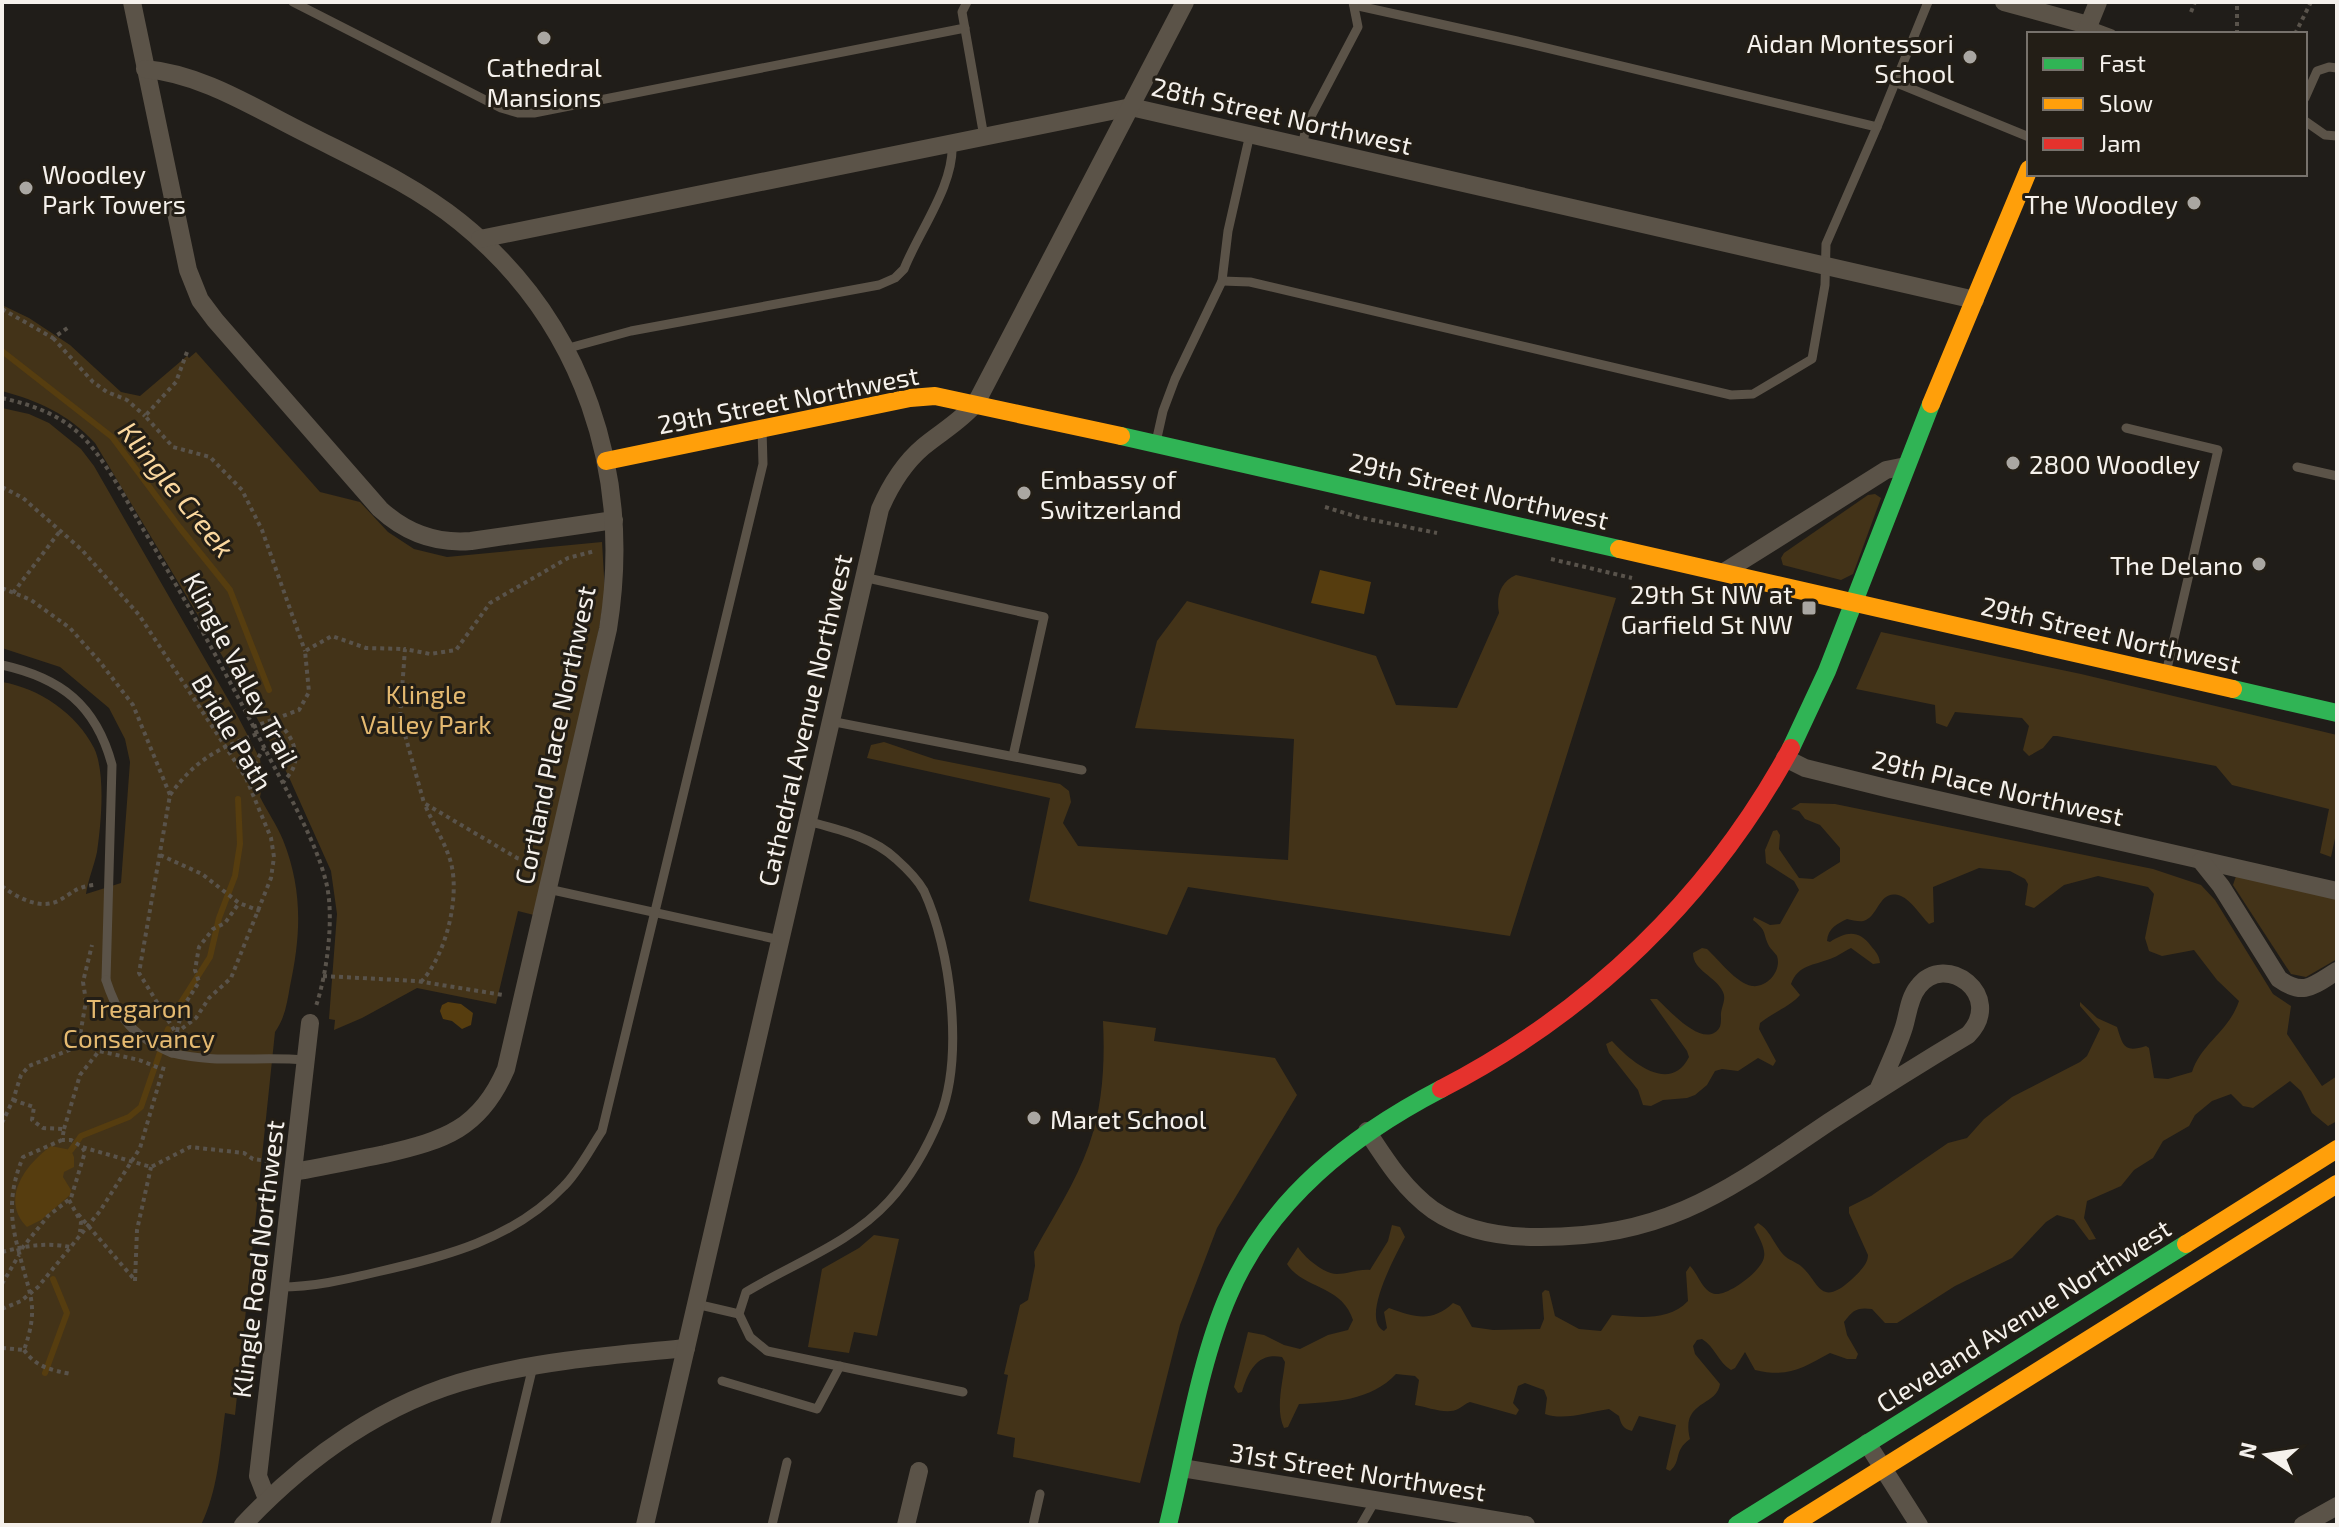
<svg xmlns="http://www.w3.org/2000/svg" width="2339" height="1527" font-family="'Exo 2',sans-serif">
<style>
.green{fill:#433318}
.water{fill:#563d0f}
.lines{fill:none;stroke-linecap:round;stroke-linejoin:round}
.stream{stroke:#563d0f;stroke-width:6}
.path{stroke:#59534b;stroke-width:4;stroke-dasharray:4 4;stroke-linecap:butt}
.lane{stroke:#5b5348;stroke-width:9}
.street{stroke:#5b5348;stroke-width:18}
.fast{stroke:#30b455;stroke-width:18}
.slow{stroke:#ff9f0a;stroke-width:18}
.jam{stroke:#e5322d;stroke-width:18}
.lane-bridge{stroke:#5b5348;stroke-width:9}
.poi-dot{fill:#aaa7a2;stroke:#231e16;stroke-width:3}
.labels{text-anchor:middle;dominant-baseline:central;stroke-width:6;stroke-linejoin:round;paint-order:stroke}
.poi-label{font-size:26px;fill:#f5f1ec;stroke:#231e16;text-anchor:end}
.street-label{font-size:26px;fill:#f5f1ec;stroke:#231e16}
.park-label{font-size:26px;fill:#e4b970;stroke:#231e16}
.water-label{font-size:28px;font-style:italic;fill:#fad79e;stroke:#231e16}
</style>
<rect width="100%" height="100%" fill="#201d19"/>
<g class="green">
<path d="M2,305L29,318L70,345L121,392L140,396L187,356L189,358L196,352L320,492L360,502L388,532L414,549L447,557L602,542L605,593L595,651L534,915L518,911L496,1004L417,988L362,1018L334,1030L335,1020L329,1019L337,914L331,871L288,775L230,669L95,443C68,414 39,401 2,391Z"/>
<path d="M2,408L29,414L49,423L81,449L94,466L237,715L260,759L263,782L260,797C267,811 277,825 283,840C303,890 301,935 290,986C287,1003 285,1018 275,1032L235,1415L225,1413C220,1451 218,1490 201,1525H2V682C39,688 77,714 94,748C106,773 101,825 97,852C94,866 88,880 86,894L121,883L130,762L125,739L109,708L60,667L2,648Z"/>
<path d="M1875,494L1881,498L1853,574L1841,580L1783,565L1781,558L1784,553L1868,495Z"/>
<path d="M1516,575L1616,598L1510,936L1188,887L1167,935L1029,901L1050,798L867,758L871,745L884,742L934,759L1060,784L1069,791L1071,802L1063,823L1078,846L1288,860L1294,739L1135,728L1157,641L1187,601L1376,656L1396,705L1457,708L1499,613C1496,597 1500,582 1516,575Z"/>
<path d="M1881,632L2081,674L2337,735V829L2331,857L2320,853L2329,809L2232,785L2216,766L2057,736H2053L2043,748L2029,756L2023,750L2029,726L2022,718L1955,712L1947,727L1936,723L1935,705L1856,689Z"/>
<path d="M1800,803L1835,804L2153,869L2201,885L2215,900L2273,994L2291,1006L2287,1034L2322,1086L2337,1076V1121L2328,1126L2312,1113L2301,1091L2290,1081L2253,1108L2243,1106L2231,1094L2212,1101L2195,1115L2189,1126L2163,1141L2153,1158L2134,1170L2121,1186L2087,1201L2084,1218L2096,1239L2089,1240L2074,1220L2057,1215L2046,1222L2012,1258L1955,1286L1897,1323H1885L1872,1309C1857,1307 1853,1310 1844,1322L1847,1335L1858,1354L1856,1359H1847L1830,1353C1802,1368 1789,1378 1755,1370L1745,1352L1735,1368L1731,1370C1718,1362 1715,1347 1702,1339L1697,1340L1693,1346L1695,1354L1720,1384C1717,1407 1680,1400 1690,1439C1673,1451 1682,1461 1670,1471L1666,1469L1676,1425L1639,1416L1632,1431C1623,1429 1621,1424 1619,1416L1609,1409C1589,1412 1564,1421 1545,1414L1547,1398L1544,1390L1525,1383L1518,1386L1513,1403L1519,1410L1516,1415L1470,1402C1466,1403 1462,1407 1458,1409C1447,1415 1427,1407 1415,1405L1419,1380L1415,1376L1396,1374C1371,1401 1333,1402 1299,1404L1288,1427L1284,1428C1275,1409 1283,1382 1285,1362L1282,1357C1257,1352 1248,1372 1242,1392L1238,1393L1234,1387L1248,1332L1264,1335L1284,1345L1300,1349L1328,1335L1348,1330L1353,1320C1342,1285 1303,1289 1287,1264L1298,1247C1304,1257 1324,1274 1337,1274C1348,1274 1357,1269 1370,1270L1388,1241L1392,1225L1400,1227L1405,1237C1396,1255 1360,1319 1384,1331L1387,1328L1384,1312L1389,1308C1414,1317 1432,1323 1453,1303L1460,1306L1472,1327L1493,1330L1540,1329L1544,1319L1542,1293L1545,1290L1549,1291L1555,1316L1579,1329L1601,1331L1612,1315C1637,1317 1668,1322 1688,1301L1686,1272L1690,1266C1698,1274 1703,1292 1715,1294C1728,1296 1762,1271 1764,1257C1766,1248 1758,1236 1754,1227L1758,1223C1771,1230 1775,1248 1786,1257C1791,1261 1798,1263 1802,1267C1819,1282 1820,1308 1851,1280C1858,1273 1868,1265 1868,1255L1849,1213V1207L1871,1196L1948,1143L1967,1138L1984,1119L2012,1097L2080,1062L2087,1056L2100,1029L2080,1006V1002L2097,1018L2117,1027C2123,1046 2124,1053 2146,1046L2149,1048L2154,1078L2168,1079L2192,1072C2202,1042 2228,1033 2239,1001L2217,980L2194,950L2162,956L2149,951L2145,938L2154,894L2148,887L2098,876L2064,885L2034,908L2025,905L2028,884L2025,879L2010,871L1979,868L1933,887L1934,922L1929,924C1921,916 1911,900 1901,896C1880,888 1879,914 1866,920C1861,923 1853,920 1847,919C1837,924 1828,928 1827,941L1830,942C1846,932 1858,929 1871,946C1876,952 1879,955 1880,963L1873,964L1851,948C1843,952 1835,958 1827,960C1810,966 1798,966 1791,984L1800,995C1791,1006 1772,1013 1760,1023L1759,1029L1776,1061L1773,1066L1758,1058L1738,1071L1722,1069L1715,1071L1707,1085L1695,1095L1687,1098L1663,1100L1651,1106L1643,1105L1638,1090L1609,1053L1606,1044L1612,1041C1630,1061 1670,1095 1689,1057L1687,1051L1650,999H1657C1669,1010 1697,1042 1714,1033C1721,1029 1721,1024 1721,1017C1720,1008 1727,1000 1723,992C1716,976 1693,971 1693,953L1702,948L1707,949C1719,960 1736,983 1752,986C1767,988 1782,971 1777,956C1776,954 1770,948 1769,946C1762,932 1768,932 1753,920L1754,917L1770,925L1780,924L1799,890L1794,881L1766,863L1765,850L1773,831L1777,830L1780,835L1779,849L1799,878L1813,879L1840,862V848L1820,825L1805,819L1799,811L1791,809Z"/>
<path d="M2236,876L2337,899V959L2306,977L2291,974L2233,885Z"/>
<path d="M1103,1021L1156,1028L1154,1041L1275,1058L1297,1095L1217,1228L1180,1325L1140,1483L1013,1457L1015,1438L997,1434L1008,1375L1004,1374L1020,1305L1028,1300L1035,1266L1034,1252C1053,1217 1076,1182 1089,1145C1103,1105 1105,1063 1103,1021Z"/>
<path d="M874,1235L899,1239L877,1336L854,1332L849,1353L808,1347L822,1269L859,1248Z"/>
</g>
<g class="water">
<path d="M1320,570L1371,582L1364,614L1311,603Z"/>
<path d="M448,1002L461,1004L473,1013L471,1025L462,1029L452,1021L443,1019L440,1011L442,1005Z"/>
<path d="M51,1146L71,1150L74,1157V1167L64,1172L63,1177L71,1190L70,1195L41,1220L27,1227C0,1199 25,1165 51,1146Z"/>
</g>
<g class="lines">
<g class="stream">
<path d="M2,351L112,437L180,528L230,590L269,690"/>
<path d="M171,1018L210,957L219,918L235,876L240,844L238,799"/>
<path d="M156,1064L168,1029"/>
<path d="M71,1150L81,1136L129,1117L141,1107L154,1069"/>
<path d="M45,1373L67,1313L53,1279"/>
</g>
<g class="path">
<path d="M2191,12L2195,2"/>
<path d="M2237,34V2"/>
<path d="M2295,34L2311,2"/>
<path d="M2,309L53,338L69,327"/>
<path d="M53,338L93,382L107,392L127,400L145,416"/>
<path d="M187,352L176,382L145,416L173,447L210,457L242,490L262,530L305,651"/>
<path d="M2,398C37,406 67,417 91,446C111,471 127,501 143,529C186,600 226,673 264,747C285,789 317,841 327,886C334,920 327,973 316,1006"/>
<path d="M2,487L23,498L82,550L139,615L246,778L271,838L274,857L271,878L231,978L209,998L196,1018L176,1033L174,1039"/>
<path d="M1325,507L1358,517L1437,533"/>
<path d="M1551,559L1632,578"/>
<path d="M2,588L31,600L70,628L100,662L133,705L170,795L139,973L176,1033"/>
<path d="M13,593L60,531"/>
<path d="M273,719C287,728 300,748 294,766C292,772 286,778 283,783"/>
<path d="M253,727L299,710L309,692L305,651L332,636L366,648L405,649"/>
<path d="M246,778L264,748"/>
<path d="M170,795C196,759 217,749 257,734"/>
<path d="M160,855L202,874L239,903L260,911"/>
<path d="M534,863L517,858L424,803L400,717L405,649L430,654L456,650L490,603L568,558L595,551"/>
<path d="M2,886C16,897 39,910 58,901C73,893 75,887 94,885"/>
<path d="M323,976L417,981L503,995"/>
<path d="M421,982C446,955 460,898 451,863C446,844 433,824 425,805"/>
<path d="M177,1031L183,1007L199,982L195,970L199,947L213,929L225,923L239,903"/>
<path d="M79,1041L86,1001L83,982L92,945"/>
<path d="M13,1100L34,1107L32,1120L43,1128L64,1129L62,1140H71L82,1147L151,1167L190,1147L244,1153L253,1159L274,1162"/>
<path d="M2,1123L13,1100L21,1075L29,1066L72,1049L79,1041L99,1051L139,1060L162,1069"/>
<path d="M64,1129L80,1075L99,1051"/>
<path d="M62,1140L23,1157C9,1191 9,1217 19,1252L48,1216L71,1198L85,1152L82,1147"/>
<path d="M69,1200L81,1222L80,1232"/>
<path d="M78,1214L134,1279"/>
<path d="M2,1252C26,1246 45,1242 70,1247"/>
<path d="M135,1281L137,1230L151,1167"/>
<path d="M2,1284L19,1255"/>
<path d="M2,1309L21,1301L38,1287L100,1211L140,1148L164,1066"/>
<path d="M2,1348L24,1350C40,1305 29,1295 19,1252"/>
<path d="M24,1350C36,1367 51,1370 71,1374"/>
</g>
<g class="lane">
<path d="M293,2L501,108L518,113H534L965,28"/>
<path d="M967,2L962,12L984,137"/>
<path d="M1354,5L1517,41L1877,127L1928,2"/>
<path d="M2088,25L2112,34"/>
<path d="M1897,83L2029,137"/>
<path d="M2305,98L2317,71L2329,67L2337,68"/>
<path d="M2305,121L2325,135L2337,136"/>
<path d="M1302,146L1307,124L1358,27L1353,2"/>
<path d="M1222,281L1250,282L1731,395L1753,394L1812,359L1825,285L1826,244L1877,127"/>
<path d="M565,349L631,331L879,285L895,278L904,269C919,231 955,184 952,143"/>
<path d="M2126,428L2218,450L2166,673"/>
<path d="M1156,442L1163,411L1175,379L1222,281L1228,231L1250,134"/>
<path d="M2297,467L2337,476"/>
<path d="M863,577L1044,617L1013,756"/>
<path d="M2,665C61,678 96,705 112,765L106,980"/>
<path d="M830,721L1082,770"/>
<path d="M807,821C837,829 873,837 896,859C905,867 918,880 924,891C951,950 964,1056 940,1117C928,1146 910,1178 889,1201C851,1243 794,1263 746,1292L739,1314L750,1337L767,1351L963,1392"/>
<path d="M548,889L780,940"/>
<path d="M172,1053C216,1064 260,1056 305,1060"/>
<path d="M280,1287C313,1287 344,1280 377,1272C444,1257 514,1239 564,1186C579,1171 590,1149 602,1131L763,464L762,429"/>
<path d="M696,1304L739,1314"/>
<path d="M722,1381L817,1409L840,1366"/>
<path d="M495,1525L533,1366"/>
<path d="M772,1525L787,1462"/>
<path d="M1033,1525L1040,1494"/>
<path d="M1361,1525L1376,1499"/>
</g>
<g class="street">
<path d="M132,2L188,270L200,300L215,320L380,509C406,533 436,544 471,541L614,520"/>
<path d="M2004,2L2088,25"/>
<path d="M2085,34L2098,2"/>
<path d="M145,69C203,74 256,109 307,134C360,161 414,185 460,222C584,322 633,474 608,629L506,1069C480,1129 445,1140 385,1154C355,1160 324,1167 293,1172"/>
<path d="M480,239L1131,107L1975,300"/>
<path d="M1724,572L1886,470L1906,466"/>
<path d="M1785,758L1805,768L1890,789L2337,891"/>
<path d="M2201,861L2221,886L2279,979C2304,997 2314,985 2337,971"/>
<path d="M1367,1131C1386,1160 1404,1189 1433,1210C1464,1231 1500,1237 1537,1237C1667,1238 1727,1191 1829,1122C1875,1092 1921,1063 1968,1035C2006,996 1945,950 1918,987C1909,998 1908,1014 1904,1027C1897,1049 1887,1069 1878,1090"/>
<path d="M1867,1443L1919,1525"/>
<path d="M1182,1468L1526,1525"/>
<path d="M267,1499L258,1476L310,1023"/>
<path d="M243,1525C306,1458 385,1401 476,1378C545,1360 616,1355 686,1348"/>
<path d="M645,1525L880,509C890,486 903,464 923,447C941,432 961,421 976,403L1185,2"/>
<path d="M906,1525L919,1471"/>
<path d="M2303,1525L2337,1506"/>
</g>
<g class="fast">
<path d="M1121,436L1619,549"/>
<path d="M2233,689L2337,713"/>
<path d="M1791,748L1827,671L1931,404"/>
<path d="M1168,1525C1186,1452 1199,1362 1229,1294C1270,1199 1351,1136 1441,1089"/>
<path d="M1737,1525L2186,1244"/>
</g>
<g class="slow">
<path d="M1931,404L2029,169"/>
<path d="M606,461L910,398L935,396L1121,436"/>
<path d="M1619,549L2233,689"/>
<path d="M2186,1244L2337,1149"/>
<path d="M1792,1525L2337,1184"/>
</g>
<path class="jam" d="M1441,1089C1590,1012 1710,897 1791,748"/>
<path class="lane-bridge" d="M106,980C119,1020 133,1036 172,1053"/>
</g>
<g class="poi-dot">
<circle cx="544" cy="38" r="8"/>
<circle cx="1970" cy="57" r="8"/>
<circle cx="26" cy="188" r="8"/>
<circle cx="2194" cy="203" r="8"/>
<circle cx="2013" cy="463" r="8"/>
<circle cx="1024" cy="493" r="8"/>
<circle cx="2259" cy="564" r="8"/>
<rect x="1801" y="600" width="16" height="16" rx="4"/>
<circle cx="1034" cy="1118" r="8"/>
</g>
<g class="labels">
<g class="poi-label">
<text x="1954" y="42">Aidan Montessori<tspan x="1954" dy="30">School</tspan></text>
<text x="544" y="66" text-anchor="middle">Cathedral<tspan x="544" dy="30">Mansions</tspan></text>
<text x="42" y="173" text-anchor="start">Woodley<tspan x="42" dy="30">Park Towers</tspan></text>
<text x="2178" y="203">The Woodley</text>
<text x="2029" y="463" text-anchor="start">2800 Woodley</text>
<text x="1040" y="478" text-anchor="start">Embassy of<tspan x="1040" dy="30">Switzerland</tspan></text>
<text x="2243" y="564">The Delano</text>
<text x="1793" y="593">29th St NW at<tspan x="1793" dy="30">Garfield St NW</tspan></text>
<text x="1050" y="1118" text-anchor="start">Maret School</text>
</g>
<g class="street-label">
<text transform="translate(1282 115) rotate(13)">28th Street Northwest</text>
<text transform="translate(788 399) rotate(-11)">29th Street Northwest</text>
<text transform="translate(1479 490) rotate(13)">29th Street Northwest</text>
<text transform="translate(2111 634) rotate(13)">29th Street Northwest</text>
<text transform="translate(242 669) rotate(62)">Klingle Valley Trail</text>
<text transform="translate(804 720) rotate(-77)">Cathedral Avenue Northwest</text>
<text transform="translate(233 732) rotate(59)">Bridle Path</text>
<text transform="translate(554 735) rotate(-78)">Cortland Place Northwest</text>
<text transform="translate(1998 787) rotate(13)">29th Place Northwest</text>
<text transform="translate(257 1259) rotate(-83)">Klingle Road Northwest</text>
<text transform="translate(2023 1315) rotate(-32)">Cleveland Avenue Northwest</text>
<text transform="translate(1358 1471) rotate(9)">31st Street Northwest</text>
</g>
<g class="park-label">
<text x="426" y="693">Klingle<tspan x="426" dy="30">Valley Park</tspan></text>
<text x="139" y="1007">Tregaron<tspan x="139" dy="30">Conservancy</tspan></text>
</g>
<g class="water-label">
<text transform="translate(177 489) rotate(51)">Klingle Creek</text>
</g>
</g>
<rect width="2339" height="1527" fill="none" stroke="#f5f1ec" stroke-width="8"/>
<rect x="2027" y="32" width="280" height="144" fill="#231e16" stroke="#77726c" stroke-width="2"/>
<rect x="2043" y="58" width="40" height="12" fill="#30b455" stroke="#77726c" stroke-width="2"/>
<text x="2099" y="72" font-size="24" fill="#f5f1ec">Fast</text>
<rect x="2043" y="98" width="40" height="12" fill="#ff9f0a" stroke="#77726c" stroke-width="2"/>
<text x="2099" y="112" font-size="24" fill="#f5f1ec">Slow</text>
<rect x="2043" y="138" width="40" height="12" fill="#e5322d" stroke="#77726c" stroke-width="2"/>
<text x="2099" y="152" font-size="24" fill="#f5f1ec">Jam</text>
<g transform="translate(2267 1455) rotate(283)" stroke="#231e16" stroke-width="6" paint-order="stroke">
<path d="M0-6L14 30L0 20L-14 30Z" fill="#f5f1ec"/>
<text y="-12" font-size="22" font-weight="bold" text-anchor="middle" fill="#f5f1ec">N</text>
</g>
</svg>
